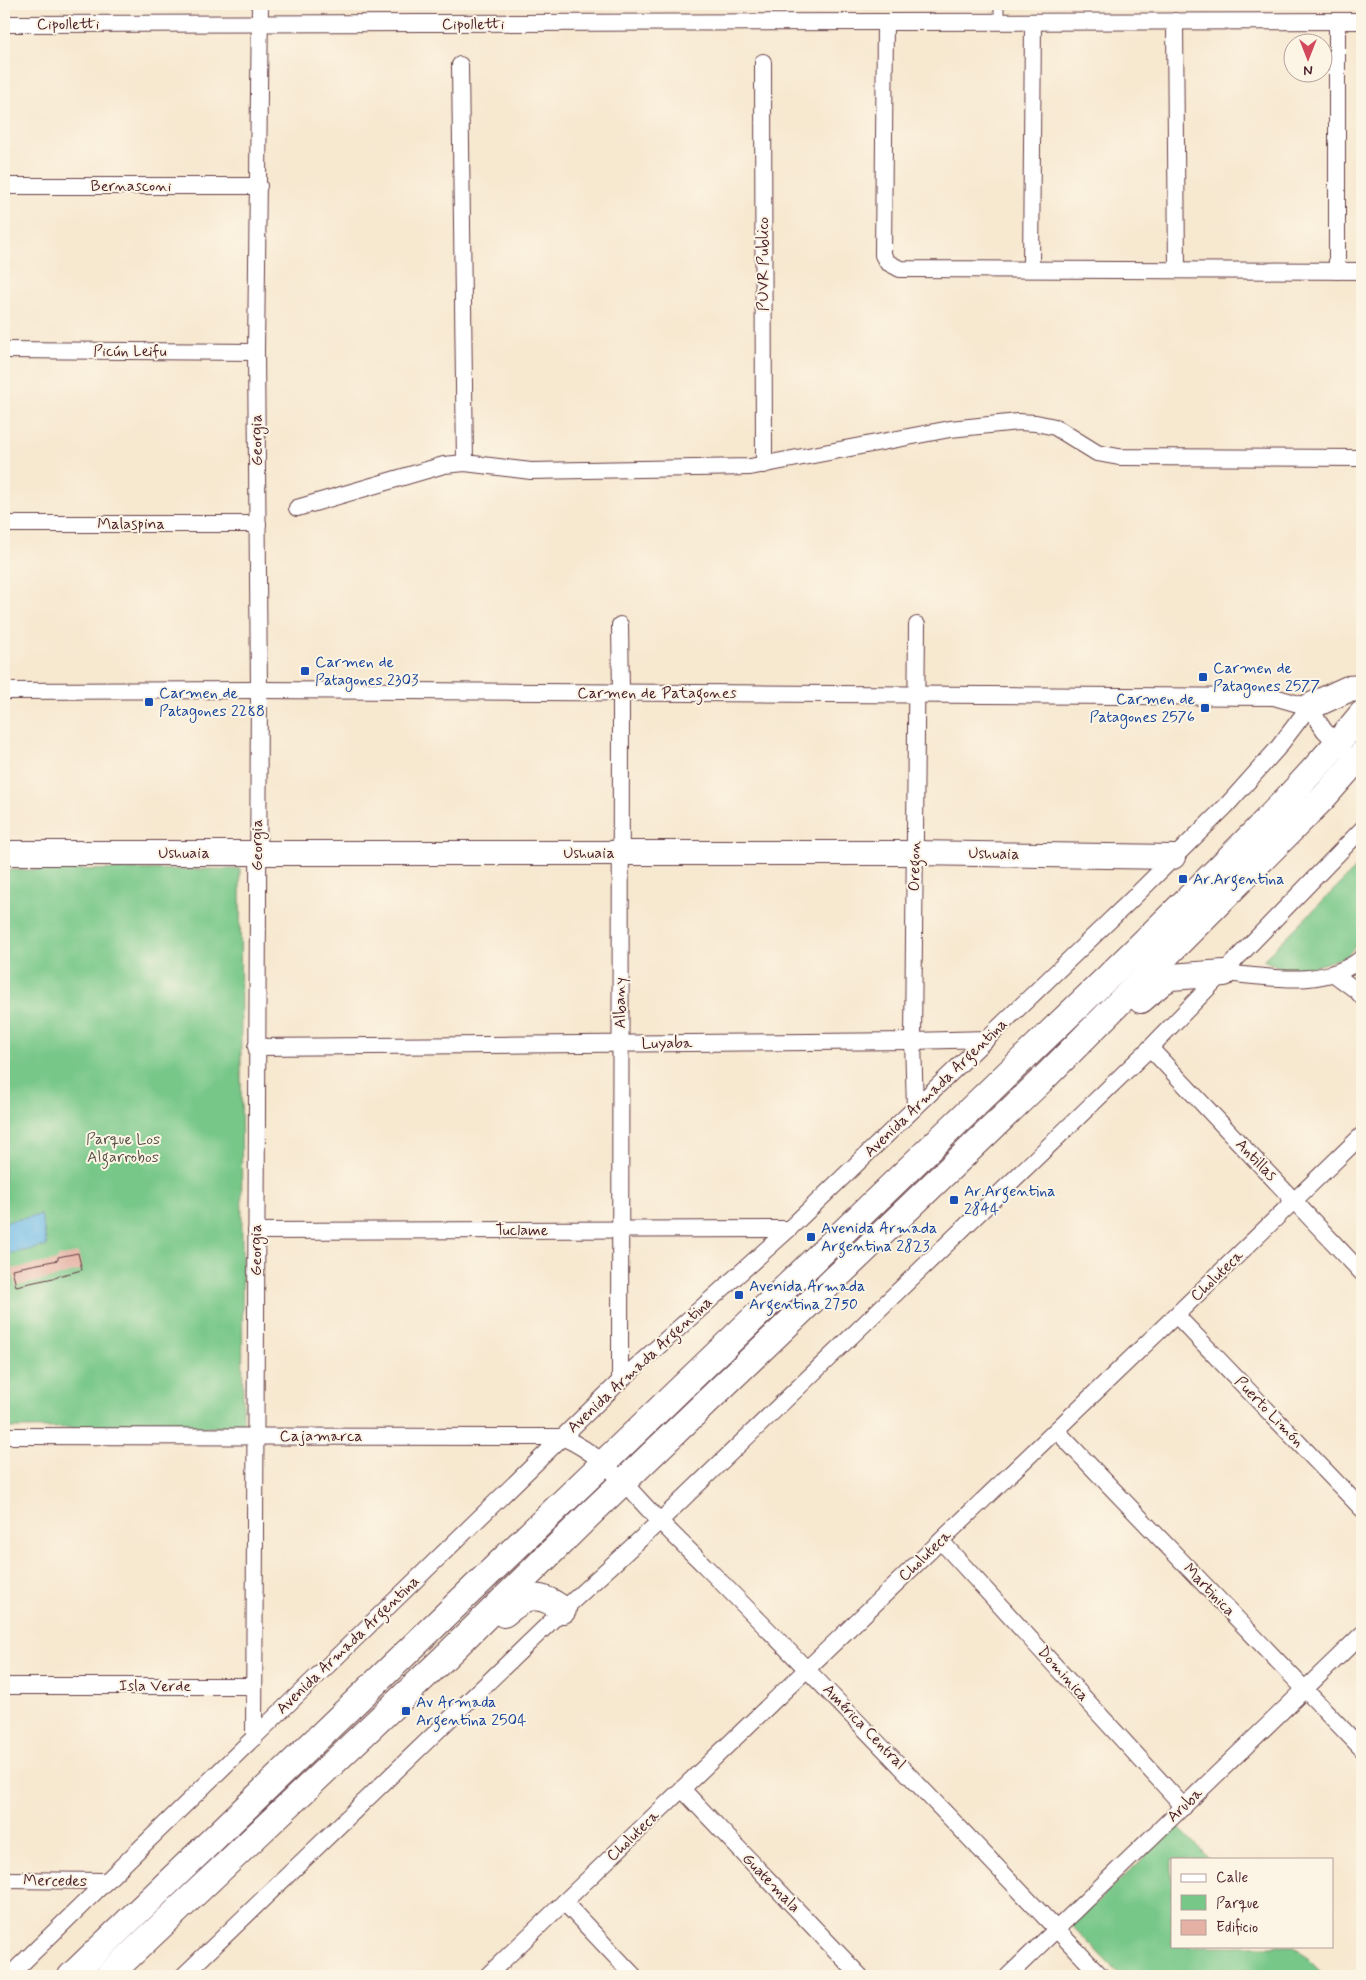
<svg xmlns="http://www.w3.org/2000/svg" width="1366" height="1980" font-family="Mynerve,sans-serif">
<style>
.built{fill:#f4d3c1}
.green{fill:#77c788;stroke:#60735a}
.water{fill:#6ebce8;stroke:#5c6e8a}
.building{fill:#e5b1a4}
.lines{fill:none;stroke-linecap:round;stroke-linejoin:round}
.lane-casing{stroke:#643d44;stroke-width:11}
.street-casing{stroke:#643d44;stroke-width:18}
.secondary-casing{stroke:#643d44;stroke-width:26}
.primary-casing{stroke:#643d44;stroke-width:28}
.lane{stroke:#fff;stroke-width:9}
.street{stroke:#fff;stroke-width:16}
.secondary{stroke:#fff;stroke-width:24}
.primary{stroke:#fff;stroke-width:26}
.transit-dot{fill:#1a4fb4;stroke:#fcf5e5;stroke-width:2}
.labels{text-anchor:middle;dominant-baseline:central;stroke-width:4;stroke-linejoin:round;paint-order:stroke}
.street-label{font-size:16px;fill:#4a1f2b;stroke:#fcf5e5}
.transit-label{font-size:16px;fill:#164399;stroke:#fcf5e5;text-anchor:start}
.park-label{font-size:16px;fill:#585147;stroke:#fcf5e5}
</style>
<rect width="100%" height="100%" fill="#fcf5e5"/>
<filter id="ink" filterUnits="userSpaceOnUse"><feTurbulence type="fractalNoise" baseFrequency=".02" numOctaves="2"/><feDisplacementMap in="SourceGraphic" scale="10" xChannelSelector="R" yChannelSelector="G"/><feConvolveMatrix kernelMatrix="1 2 1 2 8 2 1 2 1" color-interpolation-filters="sRGB"/></filter>
<filter id="wash" filterUnits="userSpaceOnUse"><feTurbulence type="fractalNoise" baseFrequency=".0096" numOctaves="4" result="noise"/><feDisplacementMap in="SourceGraphic" scale="20" xChannelSelector="R" yChannelSelector="G"/><feGaussianBlur stdDeviation="1.12" result="paint"/><feColorMatrix in="noise" values="0 0 0 0 0 0 0 0 0 0 0 0 0 0 0 0 0 1.4 0 .05"/><feComposite in="paint" operator="in"/></filter>
<g filter="url(#wash)">
<rect width="100%" height="100%" fill="#f7e8d0"/>
<rect class="built" x="996" y="4" width="366" height="2"/>
<g class="green">
<path d="M1362,862V938L1347,956L1313,967L1284,969L1263,960Z"/>
<path d="M240,869L243,1427L4,1428V870Z"/>
<path d="M1177,1826L1210,1859H1172V1946H1295L1325,1976H1121L1072,1926Z"/>
</g>
<path class="water" d="M41,1215L47,1246L4,1255V1222Z"/>
<g id="blocks">
<path class="building" d="M78,1253L82,1270L58,1276V1277L16,1286L12,1269L58,1260V1257Z"/>
</g>
</g>
<g filter="url(#ink)">
<use href="#blocks" fill-opacity="0" stroke="#643d44" stroke-width="1"/>
<g class="lines">
<g class="lane-casing">
<path id="lane" d="M999,4V22"/>
</g>
<g class="street-casing">
<g id="street">
<path d="M1175,21L1177,270"/>
<path d="M1337,21V271"/>
<path d="M885,23L883,255L887,262L900,269L1362,271"/>
<path d="M4,24L1362,21"/>
<path d="M763,62L764,465"/>
<path d="M460,65L465,463"/>
<path d="M4,186H259"/>
<path d="M1031,269L1033,22"/>
<path d="M4,350L256,352"/>
<path d="M297,508L444,465L465,463L531,471L750,467L950,429L1018,422L1036,423L1055,427L1097,453L1119,457L1362,458"/>
<path d="M4,524H258"/>
<path d="M620,625L621,693L620,1381"/>
<path d="M4,691L259,690L1274,697L1309,707"/>
<path d="M1309,707L1324,730L1343,750"/>
<path d="M1224,973C1269,977 1324,989 1362,958"/>
<path d="M1334,974L1357,991L1362,997"/>
<path d="M256,1047L913,1041L987,1039"/>
<path d="M1150,1048L1362,1273"/>
<path d="M915,1108L913,1041L917,625"/>
<path d="M256,1231L789,1229"/>
<path d="M1176,1315L1362,1509"/>
<path d="M1056,1430L1362,1749"/>
<path d="M4,1436L562,1437C602,1455 620,1479 649,1510C668,1530 687,1548 706,1567C840,1701 970,1839 1101,1976"/>
<path d="M941,1541L1184,1807"/>
<path d="M4,1686H254"/>
<path d="M254,1738L259,690L256,352L260,4"/>
<path d="M682,1789L860,1976"/>
<path d="M4,1880L107,1881"/>
<path d="M564,1902L634,1976"/>
<path d="M9,1976L620,1381L789,1229L1130,901L1226,806L1277,749L1309,707"/>
<path d="M183,1976L563,1610L660,1521L1150,1048L1362,829"/>
<path d="M487,1976L1176,1315L1362,1135"/>
<path d="M1008,1976L1362,1634"/>
</g>
</g>
<g class="secondary-casing">
<path id="secondary" d="M4,853H915L1173,857"/>
</g>
<g class="primary-casing">
<g id="primary">
<path d="M1309,707L1348,689L1362,688"/>
<path d="M1141,1000L1162,982L1171,977L1224,973"/>
<path d="M504,1614C526,1596 538,1590 563,1610"/>
<path d="M71,1976L1109,976C1196,891 1284,808 1362,714"/>
<path d="M108,1976L443,1659L593,1511L1043,1079L1324,797L1362,754"/>
</g>
</g>
<use href="#lane" class="lane"/>
<use href="#street" class="street"/>
<use href="#secondary" class="secondary"/>
<use href="#primary" class="primary"/>
</g>
</g>
<g class="transit-dot">
<rect x="300" y="666" width="10" height="10" rx="2.5"/>
<rect x="1198" y="672" width="10" height="10" rx="2.5"/>
<rect x="144" y="697" width="10" height="10" rx="2.5"/>
<rect x="1200" y="703" width="10" height="10" rx="2.5"/>
<rect x="1178" y="874" width="10" height="10" rx="2.5"/>
<rect x="949" y="1195" width="10" height="10" rx="2.5"/>
<rect x="806" y="1232" width="10" height="10" rx="2.5"/>
<rect x="734" y="1290" width="10" height="10" rx="2.5"/>
<rect x="401" y="1706" width="10" height="10" rx="2.5"/>
</g>
<g class="labels">
<g class="street-label">
<text x="68" y="24">Cipolletti</text>
<text x="473" y="24">Cipolletti</text>
<text x="131" y="186">Bernasconi</text>
<text transform="translate(763 264) rotate(-90)">PUVR Publico</text>
<text x="130" y="351">Picún Leifu</text>
<text transform="translate(257 440) rotate(-91)">Georgia</text>
<text x="131" y="524">Malaspina</text>
<text x="657" y="693">Carmen de Patagones</text>
<text transform="translate(257 845) rotate(-90)">Georgia</text>
<text x="184" y="853">Ushuaia</text>
<text x="589" y="853">Ushuaia</text>
<text transform="translate(994 854) rotate(1)">Ushuaia</text>
<text transform="translate(915 866) rotate(-89)">Oregon</text>
<text transform="translate(620 1003) rotate(-90)">Albany</text>
<text x="667" y="1043">Luyaba</text>
<text transform="translate(936 1088) rotate(-44)">Avenida Armada Argentina</text>
<text transform="translate(1256 1160) rotate(46)">Antillas</text>
<text x="522" y="1230">Tuclame</text>
<text transform="translate(256 1250) rotate(-90)">Georgia</text>
<text transform="translate(1217 1276) rotate(-44)">Choluteca</text>
<text transform="translate(640 1365) rotate(-43)">Avenida Armada Argentina</text>
<text transform="translate(1269 1412) rotate(46)">Puerto Limón</text>
<text x="321" y="1436">Cajamarca</text>
<text transform="translate(925 1556) rotate(-44)">Choluteca</text>
<text transform="translate(1209 1590) rotate(46)">Martinica</text>
<text transform="translate(348 1645) rotate(-44)">Avenida Armada Argentina</text>
<text transform="translate(1063 1674) rotate(48)">Dominica</text>
<text x="155" y="1686">Isla Verde</text>
<text transform="translate(864 1727) rotate(46)">América Central</text>
<text transform="translate(1185 1805) rotate(-44)">Aruba</text>
<text transform="translate(633 1836) rotate(-44)">Choluteca</text>
<text transform="translate(55 1881) rotate(1)">Mercedes</text>
<text transform="translate(771 1883) rotate(46)">Guatemala</text>
</g>
<g class="transit-label">
<text x="315" y="662">Carmen de<tspan x="315" dy="18">Patagones 2303</tspan></text>
<text x="1213" y="668">Carmen de<tspan x="1213" dy="18">Patagones 2577</tspan></text>
<text x="159" y="693">Carmen de<tspan x="159" dy="18">Patagones 2288</tspan></text>
<text x="1195" y="699" text-anchor="end">Carmen de<tspan x="1195" dy="18">Patagones 2576</tspan></text>
<text x="1193" y="879">Ar.Argentina</text>
<text x="964" y="1191">Ar.Argentina<tspan x="964" dy="18">2844</tspan></text>
<text x="821" y="1228">Avenida Armada<tspan x="821" dy="18">Argentina 2823</tspan></text>
<text x="749" y="1286">Avenida Armada<tspan x="749" dy="18">Argentina 2750</tspan></text>
<text x="416" y="1702">Av Armada<tspan x="416" dy="18">Argentina 2504</tspan></text>
</g>
<g class="park-label">
<text x="123" y="1139">Parque Los<tspan x="123" dy="18">Algarrobos</tspan></text>
</g>
</g>
<rect width="1366" height="1980" fill="none" stroke="#fcf5e5" stroke-width="20"/>
<rect x="1171" y="1858" width="162" height="90" fill="#fcf5e5" stroke="#b59f9b"/>
<rect x="1181" y="1874" width="25" height="8" fill="#ffffff" stroke="#b59f9b"/>
<text x="1216" y="1882" font-size="15" fill="#4a1f2b">Calle</text>
<rect x="1181" y="1895" width="25" height="15" fill="#77c788" stroke="#b59f9b"/>
<text x="1216" y="1908" font-size="15" fill="#4a1f2b">Parque</text>
<rect x="1181" y="1920" width="25" height="15" fill="#e5b1a4" stroke="#b59f9b"/>
<text x="1216" y="1932" font-size="15" fill="#4a1f2b">Edificio</text>
<g transform="translate(1308 58) rotate(180)"><circle r="24" fill="#fcf5e5" stroke="#b59f9b"/>
<path d="M0-4L9 19L0 12L-9 19Z" fill="#d1495b"/>
<text y="-8" font-size="14" font-weight="bold" text-anchor="middle" fill="#4a1f2b">N</text>
</g>
</svg>
